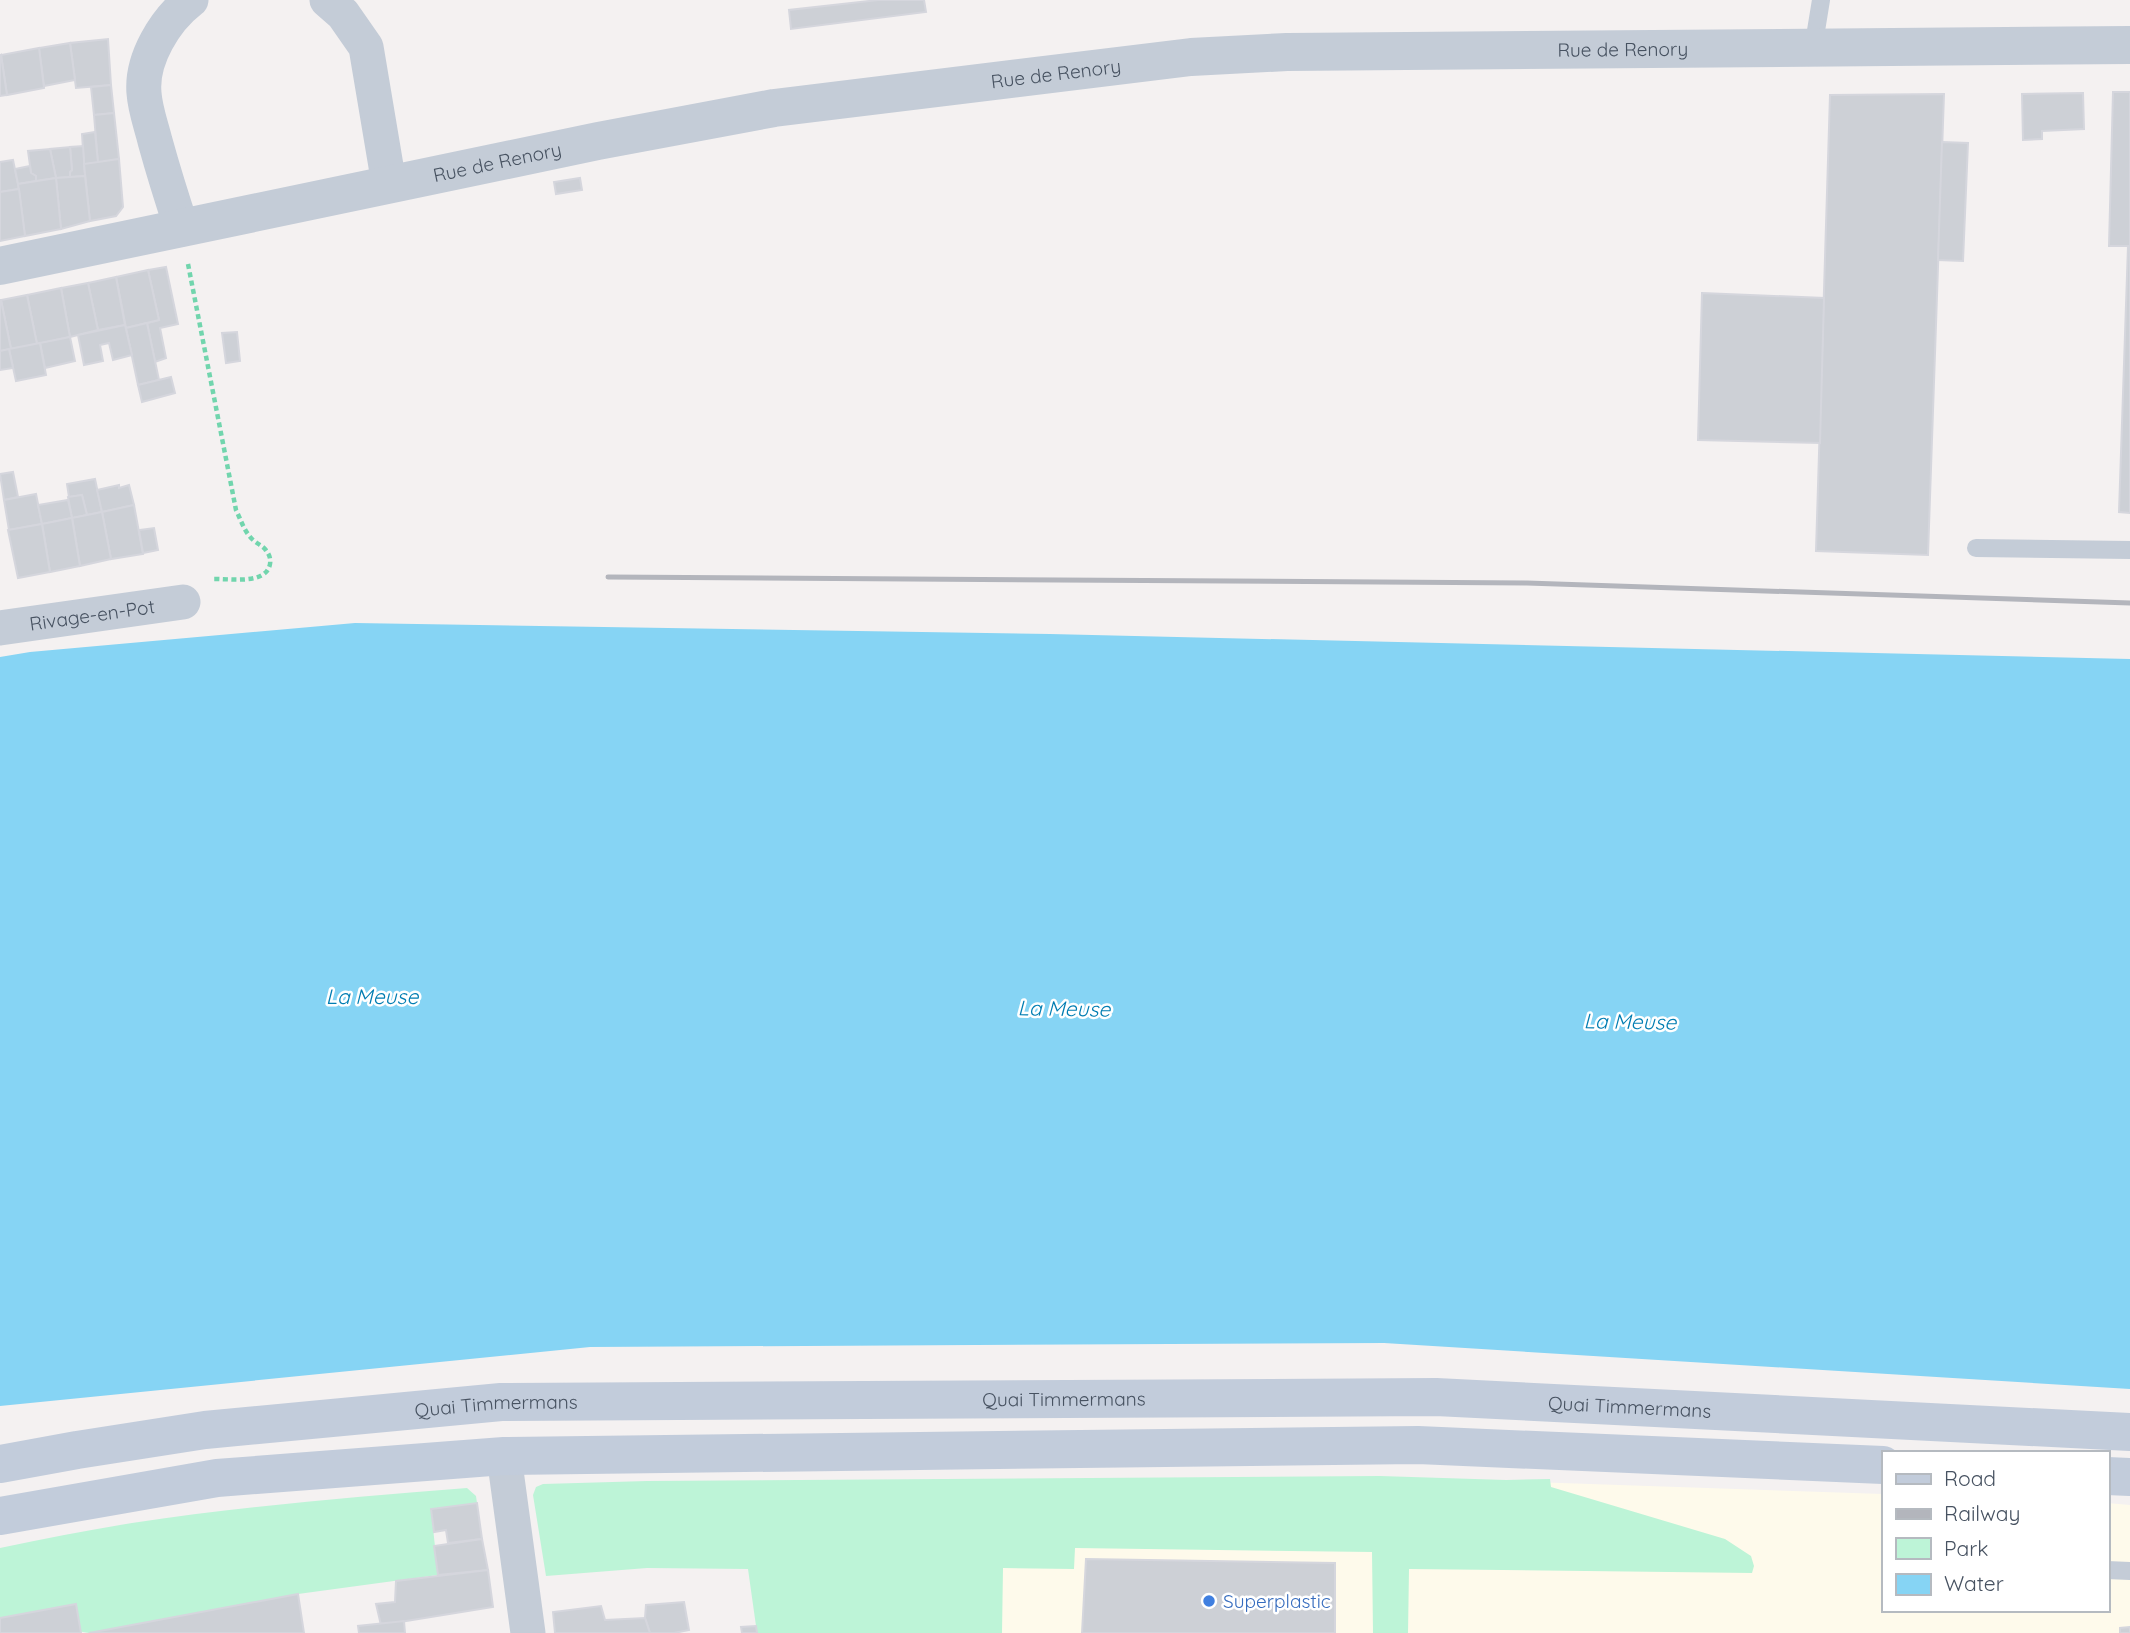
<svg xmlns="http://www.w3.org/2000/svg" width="2130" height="1633" font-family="Quicksand,sans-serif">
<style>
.commercial{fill:#fefaeb}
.green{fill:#bdf4d7}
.water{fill:#86d4f4}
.building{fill:#cdd0d6;stroke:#d5d6dd;stroke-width:2}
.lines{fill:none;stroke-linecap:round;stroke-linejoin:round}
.path{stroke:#71d5ad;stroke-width:4.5;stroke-dasharray:5 3.5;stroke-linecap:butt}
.service{stroke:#c4ccd7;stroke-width:18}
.minor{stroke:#c4ccd7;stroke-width:35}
.tertiary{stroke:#c4ccd7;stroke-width:38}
.secondary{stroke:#c2ccdb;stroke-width:38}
.rail{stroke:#b3b5bc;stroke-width:5}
.shop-dot{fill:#3f7fe0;stroke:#fff;stroke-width:2.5}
.labels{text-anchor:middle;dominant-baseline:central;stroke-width:5;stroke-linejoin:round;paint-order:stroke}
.street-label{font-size:19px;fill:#475261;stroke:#fff}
.shop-label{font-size:19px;fill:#366cbe;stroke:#fff;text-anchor:start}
.water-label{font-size:21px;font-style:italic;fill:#017db2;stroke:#fff}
</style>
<rect width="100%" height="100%" fill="#f4f1f1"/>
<path class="commercial" d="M1384,1477L1883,1494V1610H2107V1503L2130,1505V1633H1000L1003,1490Z"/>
<g class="green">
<path d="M1380,1476L1506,1480L1550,1479L1551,1487L1725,1539L1751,1556L1754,1566L1752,1573L1409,1569L1408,1633H1373L1372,1552L1075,1548L1074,1569L1003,1568L1002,1633H757L748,1569L647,1568L546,1576L533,1495L536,1487L543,1484L647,1481Z"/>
<path d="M467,1488L476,1496L477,1503L431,1509L438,1575L298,1594L89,1633L0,1618V1548C44,1539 88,1530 132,1523C243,1506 355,1497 467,1488Z"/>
</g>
<path class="water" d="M355,623L1050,634L2130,659V1389L1384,1343L590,1347L0,1406V657L30,652Z"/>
<g class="building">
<path d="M878,0H924L926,12L791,29L789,10Z"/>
<path d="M108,39L111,85L76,88L70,43Z"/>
<path d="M70,43L75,80L44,86L39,48Z"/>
<path d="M39,48L44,88L7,95L1,55Z"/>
<path d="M1,55L7,95L0,96V56Z"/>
<path d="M111,85L114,113L94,115L91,87Z"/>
<path d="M2113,92H2130V513L2119,512L2128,246H2109Z"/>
<path d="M2083,93L2084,129L2042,131V139L2023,140L2022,94Z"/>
<path d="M1944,94L1928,555L1816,551L1830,95Z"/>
<path d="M114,113L119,159L98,163L94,115Z"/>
<path d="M95,132L98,163L84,164L82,134Z"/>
<path d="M1942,142L1968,143L1963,261L1938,260Z"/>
<path d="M83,146L85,176L70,177V172L72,170L70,147Z"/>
<path d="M70,147L72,170L70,172V177L56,178L50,149Z"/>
<path d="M50,149L56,178L36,181V176L31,173L28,151Z"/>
<path d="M119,159L123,207L116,216L90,221L84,164Z"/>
<path d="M13,160L19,189L0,192V162Z"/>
<path d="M30,166L31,173L36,176V181L18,184L15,169Z"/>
<path d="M85,176L90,221L61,229L56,178Z"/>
<path d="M56,178L61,229L25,236L18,184Z"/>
<path d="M580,178L582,190L556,194L554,182Z"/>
<path d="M19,189L25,236L0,241V192Z"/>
<path d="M166,267L178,324L160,328L166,358L155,362L147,323L159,320L148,270Z"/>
<path d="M148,270L159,320L126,328L116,277Z"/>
<path d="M116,277L125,325L98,330L88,283Z"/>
<path d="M88,283L98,330L70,337L61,288Z"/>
<path d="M61,288L70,337L37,344L27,295Z"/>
<path d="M1702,293L1824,298L1820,443L1698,440Z"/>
<path d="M27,295L37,344L11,349L1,300Z"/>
<path d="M1,300L11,349L0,351V300Z"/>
<path d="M147,323L159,380L138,385L126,328Z"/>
<path d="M125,325L132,355L113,360L109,343L100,345L103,361L84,365L78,335Z"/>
<path d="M237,332L240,361L226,363L222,333Z"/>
<path d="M70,337L75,361L45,368L40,343Z"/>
<path d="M40,343L46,375L16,381L9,349Z"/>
<path d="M9,349L13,368L0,370V351Z"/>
<path d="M171,377L175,393L142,402L138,385Z"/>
<path d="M13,472L18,497L4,500L0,474Z"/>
<path d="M95,479L102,512L87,515L82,495L69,497L67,484Z"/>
<path d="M119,485V488L129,485L134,505L102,512L97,490Z"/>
<path d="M36,494L42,524L9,530L4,500Z"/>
<path d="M82,495L87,515L72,518L68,497Z"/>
<path d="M68,500L72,518L42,524L38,505Z"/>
<path d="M134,505L143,554L111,559L102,512Z"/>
<path d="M102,512L111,559L80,566L72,518Z"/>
<path d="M72,518L80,566L50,572L42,524Z"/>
<path d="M42,524L50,572L18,578L8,530Z"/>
<path d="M154,528L158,550L143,553L139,530Z"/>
<path d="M477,1503L482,1539L448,1543L446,1530L434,1532L431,1509Z"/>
<path d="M482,1539L488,1570L438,1575L434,1546Z"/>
<path d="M1086,1559L1335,1563V1633H1082Z"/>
<path d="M488,1570L493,1607L381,1625L376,1604L395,1602L396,1581Z"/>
<path d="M298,1594L304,1633H89Z"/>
<path d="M684,1602L689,1630L674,1633H650L645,1618L646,1605Z"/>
<path d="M76,1604L81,1633H0V1618Z"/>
<path d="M601,1606L605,1620L645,1618L650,1633H555L553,1612Z"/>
<path d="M404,1621L405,1633H359L358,1626Z"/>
<path d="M756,1626L757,1633H742L741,1627Z"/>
<path d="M2130,1627V1633H2120V1628Z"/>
</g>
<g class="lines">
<path class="path" d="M188,264L236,510C241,520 244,531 252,539C256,543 261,545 265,549C269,554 271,558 270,564C266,586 228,578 211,579"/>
<g class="service">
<path d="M1813,49L1821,0"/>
<path d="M1976,548L2130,550"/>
<path d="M2107,1570L2130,1571"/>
</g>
<g class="minor">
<path d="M327,0L343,14L366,47L389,184"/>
<path d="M182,229C172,199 163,170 155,141C151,125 145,109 144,93C141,59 165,20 191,0"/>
<path id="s1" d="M0,628L183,602"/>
<path d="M504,1456L528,1633"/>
</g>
<path class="tertiary" id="s2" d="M0,266L598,141L774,108L1191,57L1287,52L2130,45"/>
<g class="secondary">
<path id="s3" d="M0,1464L77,1450L205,1430L501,1402L1436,1397L2130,1432"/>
<path d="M2107,1476L2130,1477"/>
<path d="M0,1516L217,1478L504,1456L1418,1445L1883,1465"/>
</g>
<path class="rail" d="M608,577L1527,583L2130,603"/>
</g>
<circle class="shop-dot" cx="1209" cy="1601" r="7"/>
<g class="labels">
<g class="street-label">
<text stroke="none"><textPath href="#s2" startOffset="1642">Rue de Renory</textPath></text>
<text stroke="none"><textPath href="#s2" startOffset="1074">Rue de Renory</textPath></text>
<text stroke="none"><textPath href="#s2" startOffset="508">Rue de Renory</textPath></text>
<text stroke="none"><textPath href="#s1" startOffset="93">Rivage-en-Pot</textPath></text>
<text stroke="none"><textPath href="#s3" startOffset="1068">Quai Timmermans</textPath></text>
<text stroke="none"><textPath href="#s3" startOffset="500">Quai Timmermans</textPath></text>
<text stroke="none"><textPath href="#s3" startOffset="1634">Quai Timmermans</textPath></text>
</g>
<g class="shop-label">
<text x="1223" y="1601">Superplastic</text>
</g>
<g class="water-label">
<text x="372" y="996">La Meuse</text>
<text transform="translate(1064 1008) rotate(1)">La Meuse</text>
<text transform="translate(1630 1021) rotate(1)">La Meuse</text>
</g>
</g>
<rect x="1882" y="1451" width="228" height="161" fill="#ffffff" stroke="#b5bac0" stroke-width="2"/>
<rect x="1896" y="1474" width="35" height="10" fill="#c2ccdb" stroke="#b5bac0" stroke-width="2"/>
<text x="1944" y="1486" font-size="21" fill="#475261">Road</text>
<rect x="1896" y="1509" width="35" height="10" fill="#b3b5bc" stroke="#b5bac0" stroke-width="2"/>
<text x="1944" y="1521" font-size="21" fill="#475261">Railway</text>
<rect x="1896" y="1538" width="35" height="21" fill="#bdf4d7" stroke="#b5bac0" stroke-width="2"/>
<text x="1944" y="1556" font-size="21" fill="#475261">Park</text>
<rect x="1896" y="1574" width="35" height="21" fill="#86d4f4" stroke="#b5bac0" stroke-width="2"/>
<text x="1944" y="1591" font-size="21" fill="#475261">Water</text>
</svg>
